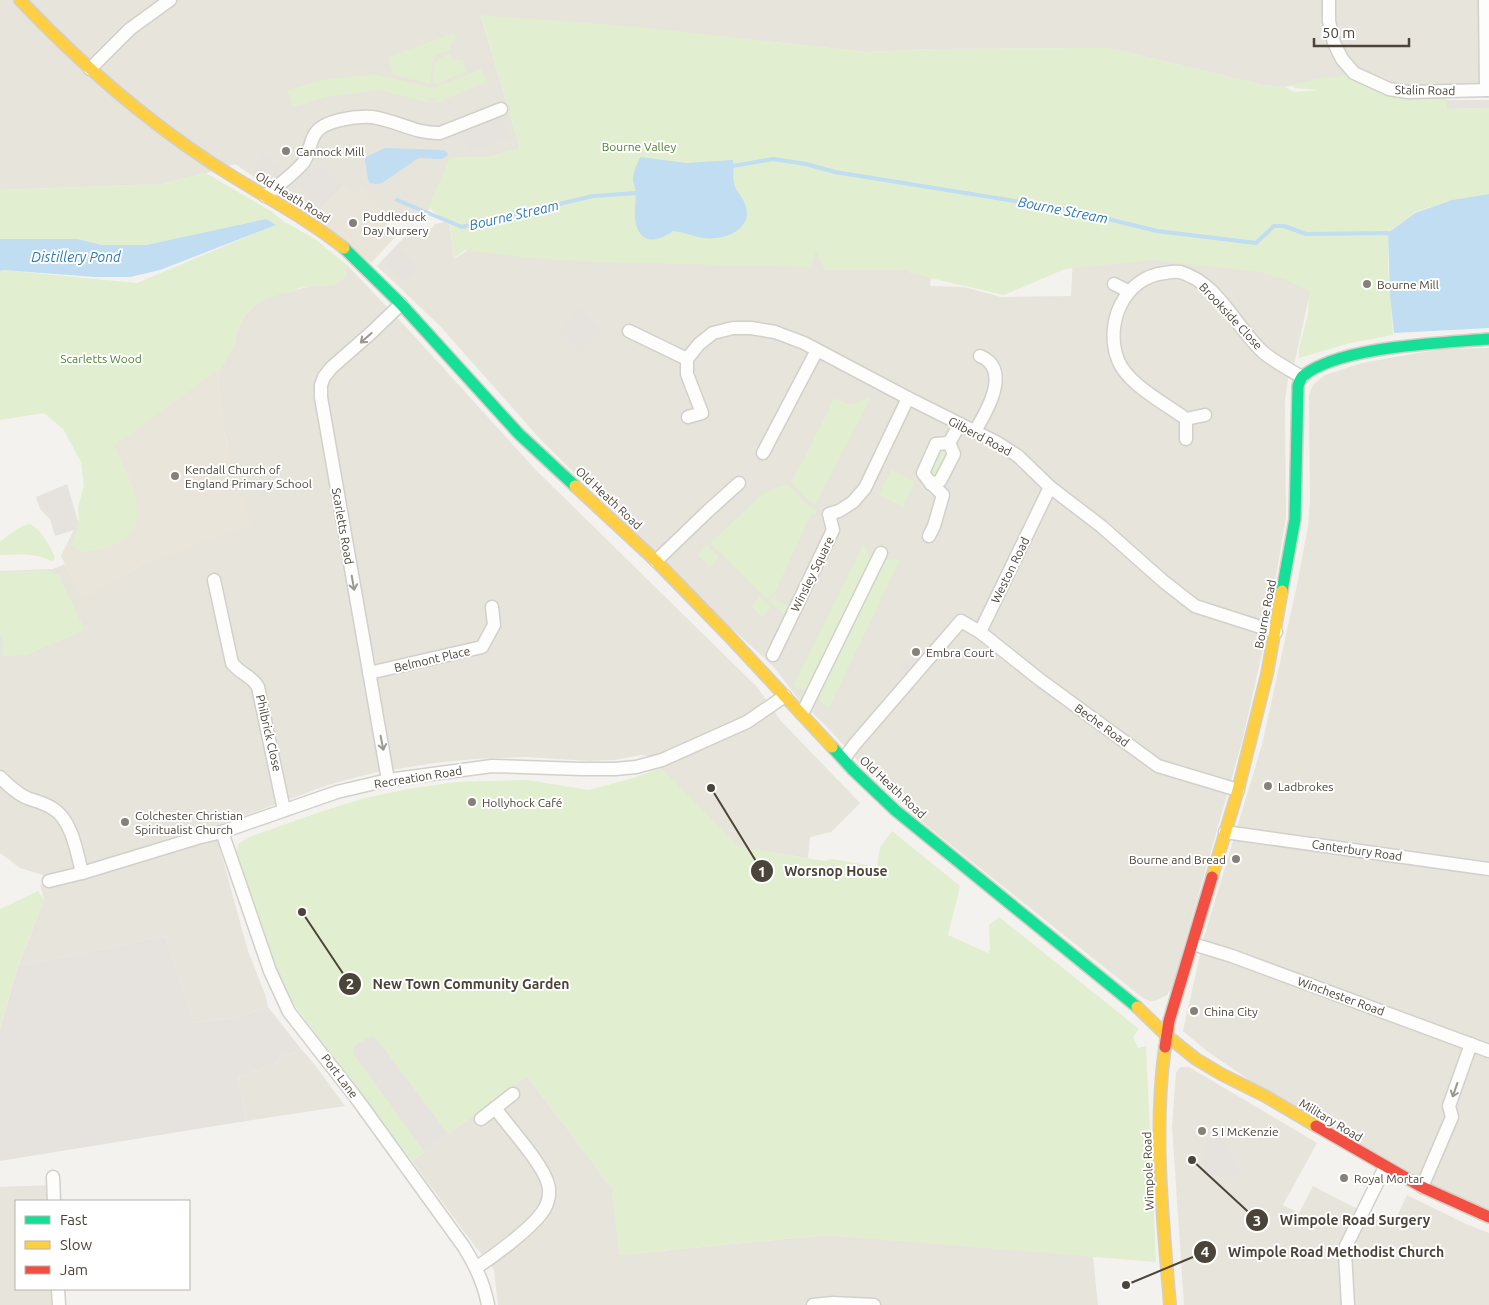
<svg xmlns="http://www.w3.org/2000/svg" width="1489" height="1305" font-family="Ubuntu,sans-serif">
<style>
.residential{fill:#e7e4dc}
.industrial{fill:#e6e2de}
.education{fill:#eae5da}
.green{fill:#e1eecf}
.parking{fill:#e6e3df}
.water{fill:#c0ddf1}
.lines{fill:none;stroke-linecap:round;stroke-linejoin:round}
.stream{stroke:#c0ddf1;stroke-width:4}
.street-casing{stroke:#d2d0cb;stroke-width:15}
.fast-casing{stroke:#d3cfc5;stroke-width:14}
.slow-casing{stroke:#d3cfc5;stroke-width:14}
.jam-casing{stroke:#d3cfc5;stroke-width:14}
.street{stroke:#fdfdfc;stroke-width:12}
.fast{stroke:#16e098;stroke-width:11}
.slow{stroke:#ffcf43;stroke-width:11}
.jam{stroke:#f24e42;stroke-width:11}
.oneway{stroke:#9b9791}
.poi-dot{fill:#868178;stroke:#fff;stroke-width:2}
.labels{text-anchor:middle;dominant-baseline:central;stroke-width:4;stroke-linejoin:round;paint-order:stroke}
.street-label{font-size:12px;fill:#4b4439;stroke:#fff}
.park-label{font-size:12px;fill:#4a7f2a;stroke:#fff}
.poi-label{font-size:12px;fill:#4b4439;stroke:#fff;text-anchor:start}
.water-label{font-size:14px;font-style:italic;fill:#2e7ab2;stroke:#fff}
.leader{fill:none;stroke:#4b4439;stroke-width:2}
.callout-dot{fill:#4b4439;stroke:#fff;stroke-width:2}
.mark-label{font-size:15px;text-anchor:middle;font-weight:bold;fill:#fff}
.callout-label{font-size:14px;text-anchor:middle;font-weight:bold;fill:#4b4439;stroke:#fff;stroke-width:4;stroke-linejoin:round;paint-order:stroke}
</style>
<rect width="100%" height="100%" fill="#f4f2ee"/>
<g class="residential">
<path d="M0,0H1489V97L1409,98L1375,91L1348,76L1314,80L1285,87L1263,85L1109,48L930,49L868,52L630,27L481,16L520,148L488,157L450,158L425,218L389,214L382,210L372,218L344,186L313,217L235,164L206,173L162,184L0,190Z"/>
<path d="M449,221L454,259L476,245L807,242L819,253L825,270H932L930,286L964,287L1001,297L1071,296L1074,236L1314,274L1295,361L1288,379L1285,401L1286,518L1265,640L1242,742L1172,988L1167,995L1155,1001H1150L1143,998L916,817L872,776L825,725L799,700L774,667L726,623L541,440L440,326L377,266L409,232L425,231L432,228L435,224Z"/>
<path d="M347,265L406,327L535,469L757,687L781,721L860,803L831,832L810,837L808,858L738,847L648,756L641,755L615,760L590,761L526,757L475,759L434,763L373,773L328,785L214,827L248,951L265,994L268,1007L238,1017L194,1023L165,936L18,966L44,900L40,885L46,883V876L20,868L0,853V571L53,569L65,564L83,599L138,567L228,445L223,427L218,377L221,368L235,345L236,334L245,315L260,301L272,296L311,286H332L345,277Z"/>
<path d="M1489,348V1210L1431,1184L1252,1082L1207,1051L1183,1031L1204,937L1262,745L1298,580L1308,526L1310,501L1309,396L1311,389L1314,384L1325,375L1362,363L1440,349Z"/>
<path d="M302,1050L315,1065L345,1106L246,1121L238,1077L279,1062L278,1058Z"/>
<path d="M1180,1067H1189L1317,1143L1283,1205L1299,1213L1313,1186L1392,1227L1407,1195L1466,1224L1489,1233V1305H1184L1172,1126L1176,1073Z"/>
<path d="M527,1076L614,1191L619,1255L827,1235L1093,1256L1098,1305H498L494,1270L468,1237L412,1161Z"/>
<path d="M50,1185L51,1201H16V1289H55V1305H0V1187Z"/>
</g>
<path class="industrial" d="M165,936L194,1023L238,1017L268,1007L302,1050L278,1058L279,1062L238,1077L246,1121L0,1161V1030L18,966Z"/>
<g class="education">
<path d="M361,185L382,210L377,214L397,235L371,263L313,217L344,186L351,194Z"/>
<path d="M245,315L236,334L235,345L221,368L218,377L223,427L228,446L227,447L252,524L138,567L83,600L61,556L78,521L124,505L104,442Z"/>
</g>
<g class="green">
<path d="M481,15L616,25L868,52L930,49L1109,48L1263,85L1285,87L1294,92L1319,90L1295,88L1293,87L1294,84L1327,77L1348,76L1375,91L1409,98L1447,97V109L1489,108V194L1452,200L1415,212L1388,233V266L1393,335L1350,343L1299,358V348L1308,314L1309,291L1286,280L1258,272L1154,260L1065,269L1004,295L909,273L908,270H825L816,251L811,267L591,262L529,258L465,250L454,258L450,224L428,207L450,158L488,157L520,148Z"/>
<path d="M454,33L456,39L451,43L450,50L439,54L433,59L430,84L393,75L388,57Z"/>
<path d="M450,54L452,59L463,61L466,72L438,83H433C434,66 432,59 450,54Z"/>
<path d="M482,69L487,82L436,103L434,97L430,98L429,103L380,90L326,97L293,107L287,90L323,80L374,74L429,87H435Z"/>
<path d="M206,173L272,212L283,221L315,239L347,265L345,277L332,286H311L300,288L260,301L245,315L236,334L235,345L221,368L114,446C131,480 161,530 107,548C99,550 91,551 83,553L71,545L79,525L78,507L84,486L81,462L63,429L44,413L0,420V271L3,270L137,283L275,225L266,219L146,245H102L78,239H0V190L162,184Z"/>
<path d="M871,397L816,504L809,501L791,483L834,398L850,405Z"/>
<path d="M943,448L949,452L938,476H931L929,470L938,449Z"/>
<path d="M891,470L915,481L903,507L879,495Z"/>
<path d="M787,484L808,506L816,509V515L811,514L776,590L767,599L710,543L764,493Z"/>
<path d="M30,524C42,530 49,545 55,557L54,560L51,561C34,552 18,555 0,555V542C9,535 18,526 30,524Z"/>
<path d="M863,544L866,546L872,561L811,687L799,690L793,686Z"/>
<path d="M707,545L719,557L710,567L698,555Z"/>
<path d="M897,559L900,560L829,708C818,703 820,698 819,687L885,560Z"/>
<path d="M47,570L61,576L62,582L85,630L27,655L3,656L2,636L0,634V572Z"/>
<path d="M777,593L775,600L792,608L787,618L769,601Z"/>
<path d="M760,596L772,607L762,617L751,606Z"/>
<path d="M661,768L739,847L825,861L832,859L877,867L880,847L892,831L960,886L948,935L988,953L990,949L989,925L999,917L1139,1029L1133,1037L1138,1048L1146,1046L1156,1262L827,1235L619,1255L612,1193L614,1191L527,1076L412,1161L283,990L265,948L237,853L238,844L249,837L317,813L365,798L408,789L456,782L527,780L589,790L633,778Z"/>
<path d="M38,891L44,900L18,965L0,1030V909Z"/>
</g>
<g class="parking">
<path d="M1447,100H1489V108L1447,109Z"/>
<path d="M501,113L510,138L468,152L460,128Z"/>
<path d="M263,152L287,172L280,180L275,177L271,182L253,165Z"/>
<path d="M319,163L341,188L317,208L296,183Z"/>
<path d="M396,247L418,267L404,282L382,262Z"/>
<path d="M580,308L601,328L581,352L559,332Z"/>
<path d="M67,484L78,521L74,530L55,536L50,519L40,509L36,497Z"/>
<path d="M910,655L917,660L905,676L898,670Z"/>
<path d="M373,1037L379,1042L448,1134L425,1152L355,1056L353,1051L354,1046L366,1039Z"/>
<path d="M1224,1138L1238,1166L1239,1174L1204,1176L1203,1150H1207V1139Z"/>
</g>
<g class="water">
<path d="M385,148L443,150L447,152L448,155L442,159L421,158L417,159L382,183L376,184L370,183L368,179L365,160L366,157Z"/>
<path d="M640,157L686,163L733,160C734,168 732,179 735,187C738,193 743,198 745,204C755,229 724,241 703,238C693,236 684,232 673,231C655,244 638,244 635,218C634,210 636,202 636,194C636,189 633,184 633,179C633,172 638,163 640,157Z"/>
<path d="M1489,194V328L1394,333L1390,295L1388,233L1415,213L1452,200Z"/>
<path d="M266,219L276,225L160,270L130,277H95L3,270L0,271V239H78L102,245H146Z"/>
</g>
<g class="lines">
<g class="stream">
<path d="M733,166L773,159L806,164L835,172L1071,210L1157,231L1256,243L1274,226H1284L1306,234L1388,233"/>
<path d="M397,200L462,227L593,196L636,193"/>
</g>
<g class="street-casing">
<g id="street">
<path d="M1329,0V21L1334,43L1342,59L1354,73L1389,89L1408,92L1489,90"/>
<path d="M1485,0L1486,90"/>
<path d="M90,69L130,29L170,0"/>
<path d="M265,196C277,186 293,175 303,163C310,154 309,143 315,134C323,120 356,116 372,117C395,120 416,134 440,133L501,109"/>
<path d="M1114,284L1128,291"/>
<path d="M629,331L687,359"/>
<path d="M1205,415L1186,419C1166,404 1127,384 1118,360C1104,324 1124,277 1165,273C1170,272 1175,271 1180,272C1219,283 1235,327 1264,353C1275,362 1290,370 1302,377"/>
<path d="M688,417L702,413L687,374V359L699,344L713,333L733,328H751L775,332L804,343L908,398L996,442L1018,456L1050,487L1101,526L1163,581L1195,606L1276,632"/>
<path d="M975,431C987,411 1012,369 980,356"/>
<path d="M1186,439V419"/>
<path d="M763,453L817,350"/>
<path d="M931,484L940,481L954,454L949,443"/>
<path d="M929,536L934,526L943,495L929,481L923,473L936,444L949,443L960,424"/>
<path d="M656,561L708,511L739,483"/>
<path d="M214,580L232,663C239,673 252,676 258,687L284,810"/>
<path d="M980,632L1039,679L1158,766L1238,790"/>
<path d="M773,655L833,530L829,514L839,511L853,502L865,488L908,398"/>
<path d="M369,673L482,647L494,625L492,607"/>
<path d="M802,714L881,553"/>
<path d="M844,759L854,745L961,621L980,632L1050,487"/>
<path d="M0,777C8,785 16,793 27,798C35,801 44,803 52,808C72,819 77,853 82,873"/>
<path d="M388,780L321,397V385L324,377L331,368L372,332L401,304"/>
<path d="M222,832L270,971L289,1012L357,1099L464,1247C476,1266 484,1283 488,1305"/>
<path d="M1225,832L1489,869"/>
<path d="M49,881L82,873L197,838L222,832L337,792L388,780L492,766L581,769H615L636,767L662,760L747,722L785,696"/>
<path d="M1193,944L1232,956L1489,1051"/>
<path d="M481,1119L513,1094"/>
<path d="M53,1177L54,1201"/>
<path d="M1422,1187L1452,1117L1449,1106L1471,1044"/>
<path d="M477,1267C494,1256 538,1224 546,1206C549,1199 550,1191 548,1184C543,1164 508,1126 495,1108"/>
<path d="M58,1289L59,1305"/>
<path d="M813,1305L833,1303L874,1305"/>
<path d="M1348,1305L1345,1253L1346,1246L1385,1167"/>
</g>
</g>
<g class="fast-casing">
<g id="fast">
<path d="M344,248L401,304L519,434L575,486"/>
<path d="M1282,591L1295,519L1298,386C1299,383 1301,378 1303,376C1340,346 1442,343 1489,339"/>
<path d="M832,747L853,770L895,810L1137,1007"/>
</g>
</g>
<g class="slow-casing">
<g id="slow">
<path d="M20,0C78,61 140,116 210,162C255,192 303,215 344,248"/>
<path d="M575,486L656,561L729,636L832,747"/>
<path d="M1212,877L1238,790L1267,674L1282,591"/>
<path d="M1137,1007L1166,1035L1196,1059L1221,1074L1265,1096L1316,1126"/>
<path d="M1165,1047C1153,1132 1163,1220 1170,1305"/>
</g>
</g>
<g class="jam-casing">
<g id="jam">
<path d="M1165,1047L1169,1021L1212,877"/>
<path d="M1316,1126L1422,1187L1489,1217"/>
</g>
</g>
<use href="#street" class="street"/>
<use href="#fast" class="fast"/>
<use href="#slow" class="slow"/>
<use href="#jam" class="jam"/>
</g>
<defs><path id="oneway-shaft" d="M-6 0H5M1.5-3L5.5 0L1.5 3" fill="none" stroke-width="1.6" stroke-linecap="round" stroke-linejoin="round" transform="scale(1.25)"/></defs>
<g class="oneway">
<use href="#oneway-shaft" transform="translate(366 338) rotate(139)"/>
<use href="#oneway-shaft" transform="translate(353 583) rotate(80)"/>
<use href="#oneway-shaft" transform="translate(382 743) rotate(79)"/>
<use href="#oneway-shaft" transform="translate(1455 1090) rotate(109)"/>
</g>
<g class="poi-dot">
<circle cx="286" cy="151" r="5"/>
<circle cx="353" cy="223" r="5"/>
<circle cx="1367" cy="284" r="5"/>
<circle cx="175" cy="476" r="5"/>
<circle cx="916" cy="652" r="5"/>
<circle cx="1268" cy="786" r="5"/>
<circle cx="472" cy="802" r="5"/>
<circle cx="125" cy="822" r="5"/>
<circle cx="1236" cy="859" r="5"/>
<circle cx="1194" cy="1011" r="5"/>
<circle cx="1202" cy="1131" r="5"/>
<circle cx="1344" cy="1178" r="5"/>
</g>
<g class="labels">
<g class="street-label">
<text transform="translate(1425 90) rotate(1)">Stalin Road</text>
<text transform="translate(293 197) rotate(32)">Old Heath Road</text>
<text transform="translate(1231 316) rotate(47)">Brookside Close</text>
<text transform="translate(980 436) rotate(28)">Gilberd Road</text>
<text transform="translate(609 498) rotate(43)">Old Heath Road</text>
<text transform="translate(343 526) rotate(80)">Scarletts Road</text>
<text transform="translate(1010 570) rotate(-64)">Weston Road</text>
<text transform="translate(812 574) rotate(-64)">Winsley Square</text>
<text transform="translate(1265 614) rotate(-79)">Bourne Road</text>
<text transform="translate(432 659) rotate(-13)">Belmont Place</text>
<text transform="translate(1102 725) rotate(36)">Beche Road</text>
<text transform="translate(269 733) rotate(77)">Philbrick Close</text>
<text transform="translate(418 777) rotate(-9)">Recreation Road</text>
<text transform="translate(893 787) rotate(43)">Old Heath Road</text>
<text transform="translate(1357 850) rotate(8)">Canterbury Road</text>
<text transform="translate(1341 996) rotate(20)">Winchester Road</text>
<text transform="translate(340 1076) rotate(53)">Port Lane</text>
<text transform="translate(1331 1120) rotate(31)">Military Road</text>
<text transform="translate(1148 1171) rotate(-92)">Wimpole Road</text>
</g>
<g class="park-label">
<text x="639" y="146">Bourne Valley</text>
<text x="101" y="358">Scarletts Wood</text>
</g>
<g class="poi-label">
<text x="296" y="151">Cannock Mill</text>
<text x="363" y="216">Puddleduck<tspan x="363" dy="14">Day Nursery</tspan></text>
<text x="1377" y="284">Bourne Mill</text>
<text x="185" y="469">Kendall Church of<tspan x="185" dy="14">England Primary School</tspan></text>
<text x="926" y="652">Embra Court</text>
<text x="1278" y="786">Ladbrokes</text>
<text x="482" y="802">Hollyhock Café</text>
<text x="135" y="815">Colchester Christian<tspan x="135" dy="14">Spiritualist Church</tspan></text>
<text x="1226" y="859" text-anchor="end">Bourne and Bread</text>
<text x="1204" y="1011">China City</text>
<text x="1212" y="1131">S I McKenzie</text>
<text x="1354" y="1178">Royal Mortar</text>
</g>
<g class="water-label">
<text transform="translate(1063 210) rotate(11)">Bourne Stream</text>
<text transform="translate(514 215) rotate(-13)">Bourne Stream</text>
<text x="76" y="257">Distillery Pond</text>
</g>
</g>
<path class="leader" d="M711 788L762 871M302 912L350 984M1192 1160L1257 1220M1126 1285L1205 1252"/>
<g class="callout-dot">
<circle cx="711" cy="788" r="5"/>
<circle cx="302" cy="912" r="5"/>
<circle cx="1192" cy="1160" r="5"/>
<circle cx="1126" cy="1285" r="5"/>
<circle cx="762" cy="871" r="12"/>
<circle cx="350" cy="984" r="12"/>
<circle cx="1257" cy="1220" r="12"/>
<circle cx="1205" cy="1252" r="12"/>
</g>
<g class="mark-label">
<text x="762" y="877">1</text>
<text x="350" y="989">2</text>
<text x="1257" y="1226">3</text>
<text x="1205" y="1257">4</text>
</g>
<g class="callout-label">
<text x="836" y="876">Worsnop House</text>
<text x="471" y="989">New Town Community Garden</text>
<text x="1355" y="1225">Wimpole Road Surgery</text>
<text x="1336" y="1257">Wimpole Road Methodist Church</text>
</g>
<rect x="15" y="1200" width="175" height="90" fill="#ffffff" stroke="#b7b4b0"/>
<rect x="25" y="1216" width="25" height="8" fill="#16e098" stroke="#b7b4b0"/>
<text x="60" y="1225" font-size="15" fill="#4b4439">Fast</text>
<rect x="25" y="1241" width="25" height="8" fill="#ffcf43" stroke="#b7b4b0"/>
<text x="60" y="1250" font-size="15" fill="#4b4439">Slow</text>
<rect x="25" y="1266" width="25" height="8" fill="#f24e42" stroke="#b7b4b0"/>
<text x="60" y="1275" font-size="15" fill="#4b4439">Jam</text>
<path d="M1314 38v8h95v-8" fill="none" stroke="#4b4439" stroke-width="2.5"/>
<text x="1322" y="38" font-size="15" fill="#4b4439" stroke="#ffffff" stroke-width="4" paint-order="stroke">50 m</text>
</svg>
